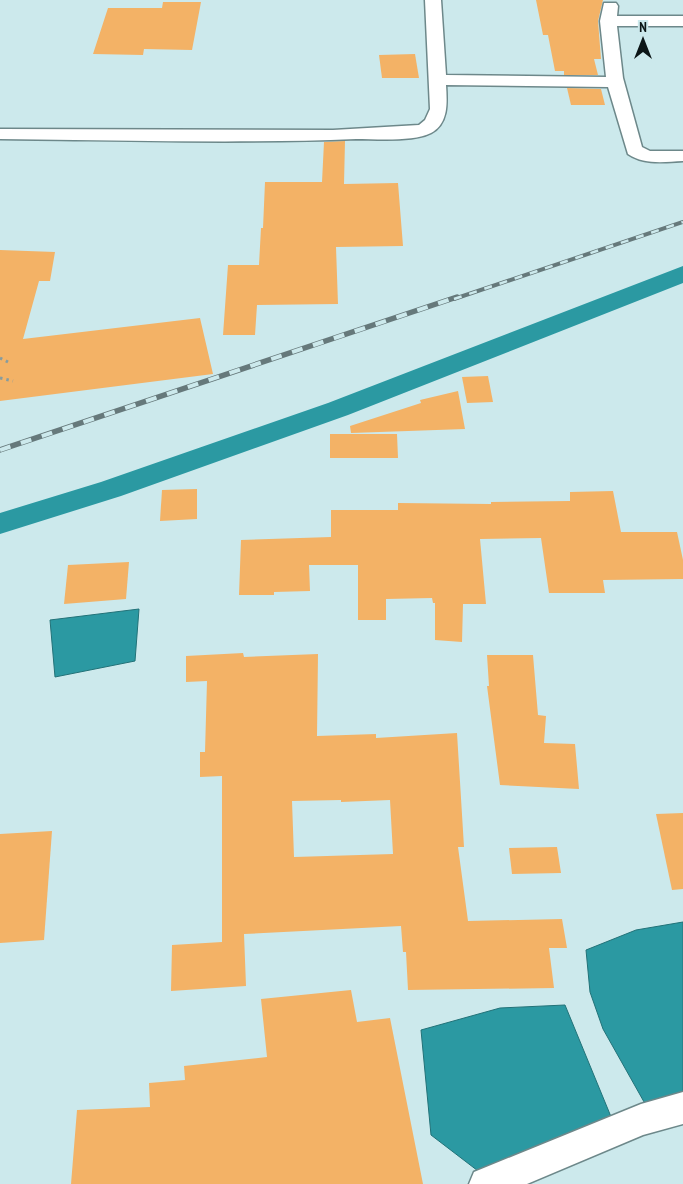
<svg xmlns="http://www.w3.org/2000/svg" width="683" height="1184" font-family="'PT Sans Narrow',sans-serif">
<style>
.water{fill:#2b99a2;stroke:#227278}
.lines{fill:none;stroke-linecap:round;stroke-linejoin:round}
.canal{fill:#2b99a2;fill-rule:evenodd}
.building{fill:#f3b266;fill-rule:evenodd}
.minor-casing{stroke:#6d888a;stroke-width:3}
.path{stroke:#869c9e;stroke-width:3;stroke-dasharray:2.5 4;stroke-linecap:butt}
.minor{fill:#fff;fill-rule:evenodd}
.rail-far1-casing{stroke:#66797b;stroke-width:4}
.rail-casing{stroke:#66797b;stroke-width:5.5}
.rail-far1{stroke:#cce9ec;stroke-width:2.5;stroke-dasharray:8;stroke-linecap:butt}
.rail{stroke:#cce9ec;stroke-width:4;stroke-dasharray:11;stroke-linecap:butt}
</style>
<rect width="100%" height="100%" fill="#cce9ec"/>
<g class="water">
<path d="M139,609L135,661L55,677L50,620Z"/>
<path d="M683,922V1099L648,1109L603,1029L590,992L586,950L636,930Z"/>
<path d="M565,1005L614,1124L482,1174L431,1135L421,1030L500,1008Z"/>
</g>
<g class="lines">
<path class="canal" d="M683,266V283L348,415L121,496L0,534V513L101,482L328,403Z"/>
</g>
<g class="building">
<path d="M536,0H603L598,21L601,59H594L598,75H564V71H555L548,35H543Z"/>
<path d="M163,2H201L192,50L144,49L143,55L93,54L108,8H162Z"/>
<path d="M415,54L419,78H382L379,55Z"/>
<path d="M567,88L601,89L605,105H571Z"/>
<path d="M345,141L344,184L398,183L403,246L336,247L338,304L257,305L255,335H223L228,265H259L261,228H263L265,182H322L324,142Z"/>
<path d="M0,250L55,252L50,281H39L23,339L200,318L213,374L0,401Z"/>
<path d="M488,376L493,402L467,403L462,377Z"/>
<path d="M458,391L465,429L351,433L350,426L421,403L420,400Z"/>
<path d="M330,434H397L398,458H330Z"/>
<path d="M197,489V519L160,521L162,490Z"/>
<path d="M613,491L621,532H677L683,560V579L603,580L605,593H549L541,538L480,539L486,604H463L462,642L435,640V603H433L432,598L386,599V620H358V565H309L310,591L274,592V595H239L241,540L331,537V510H398V503L491,504V502L570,501V492Z"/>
<path d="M129,562L126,599L64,604L68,565Z"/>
<path d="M243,653L244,657L318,654L317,736L376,734V738L457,733L464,847H458L468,921L562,919L567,948H549L554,988L408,990L406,952H403L401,926L244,934L246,986L171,991L172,945L222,942V776L200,777V752H205L207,681L186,682V656ZM341,800V802L390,800L393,854L294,857L292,801Z"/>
<path d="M487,655H533L538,715L546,716L544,743L575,744L579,789L500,785L487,686H489Z"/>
<path d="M683,813V889L672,890L656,814Z"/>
<path d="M52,831L44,940L0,943V834Z"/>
<path d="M557,847L561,873L512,874L509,848Z"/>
<path d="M351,990L357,1022L390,1018L423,1184H71L77,1110L150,1107L149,1083L185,1080L184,1066L267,1057L261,999Z"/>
</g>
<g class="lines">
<g class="minor-casing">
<g id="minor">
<path d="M425,0H441L446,75L606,77L600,21L604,3H616L618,6L617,16H683V26H617L623,78L642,147L650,151H683V161C664,162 644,165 628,154L608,87L446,85C447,102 449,123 431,133C414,142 376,139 356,139C238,144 118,140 0,139V129L333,130L419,125L425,120L430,109Z"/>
<path d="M683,1092V1124L643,1135L527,1184H469L474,1172L641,1104Z"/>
</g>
</g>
<g class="path">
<path d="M0,358L8,362"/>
<path d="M0,378L13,381"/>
</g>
<use href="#minor" class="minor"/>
<g class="rail-far1-casing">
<path id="rail-far1" d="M454,299L683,222"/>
</g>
<g class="rail-casing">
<path id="rail" d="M0,450L457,297"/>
</g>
<use href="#rail-far1" class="rail-far1"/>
<use href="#rail" class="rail"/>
</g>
<g transform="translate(643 40)" stroke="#cce9ec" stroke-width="4" paint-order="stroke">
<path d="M0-4L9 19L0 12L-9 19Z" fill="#0c1617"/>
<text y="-8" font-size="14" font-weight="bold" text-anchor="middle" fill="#0c1617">N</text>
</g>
</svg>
